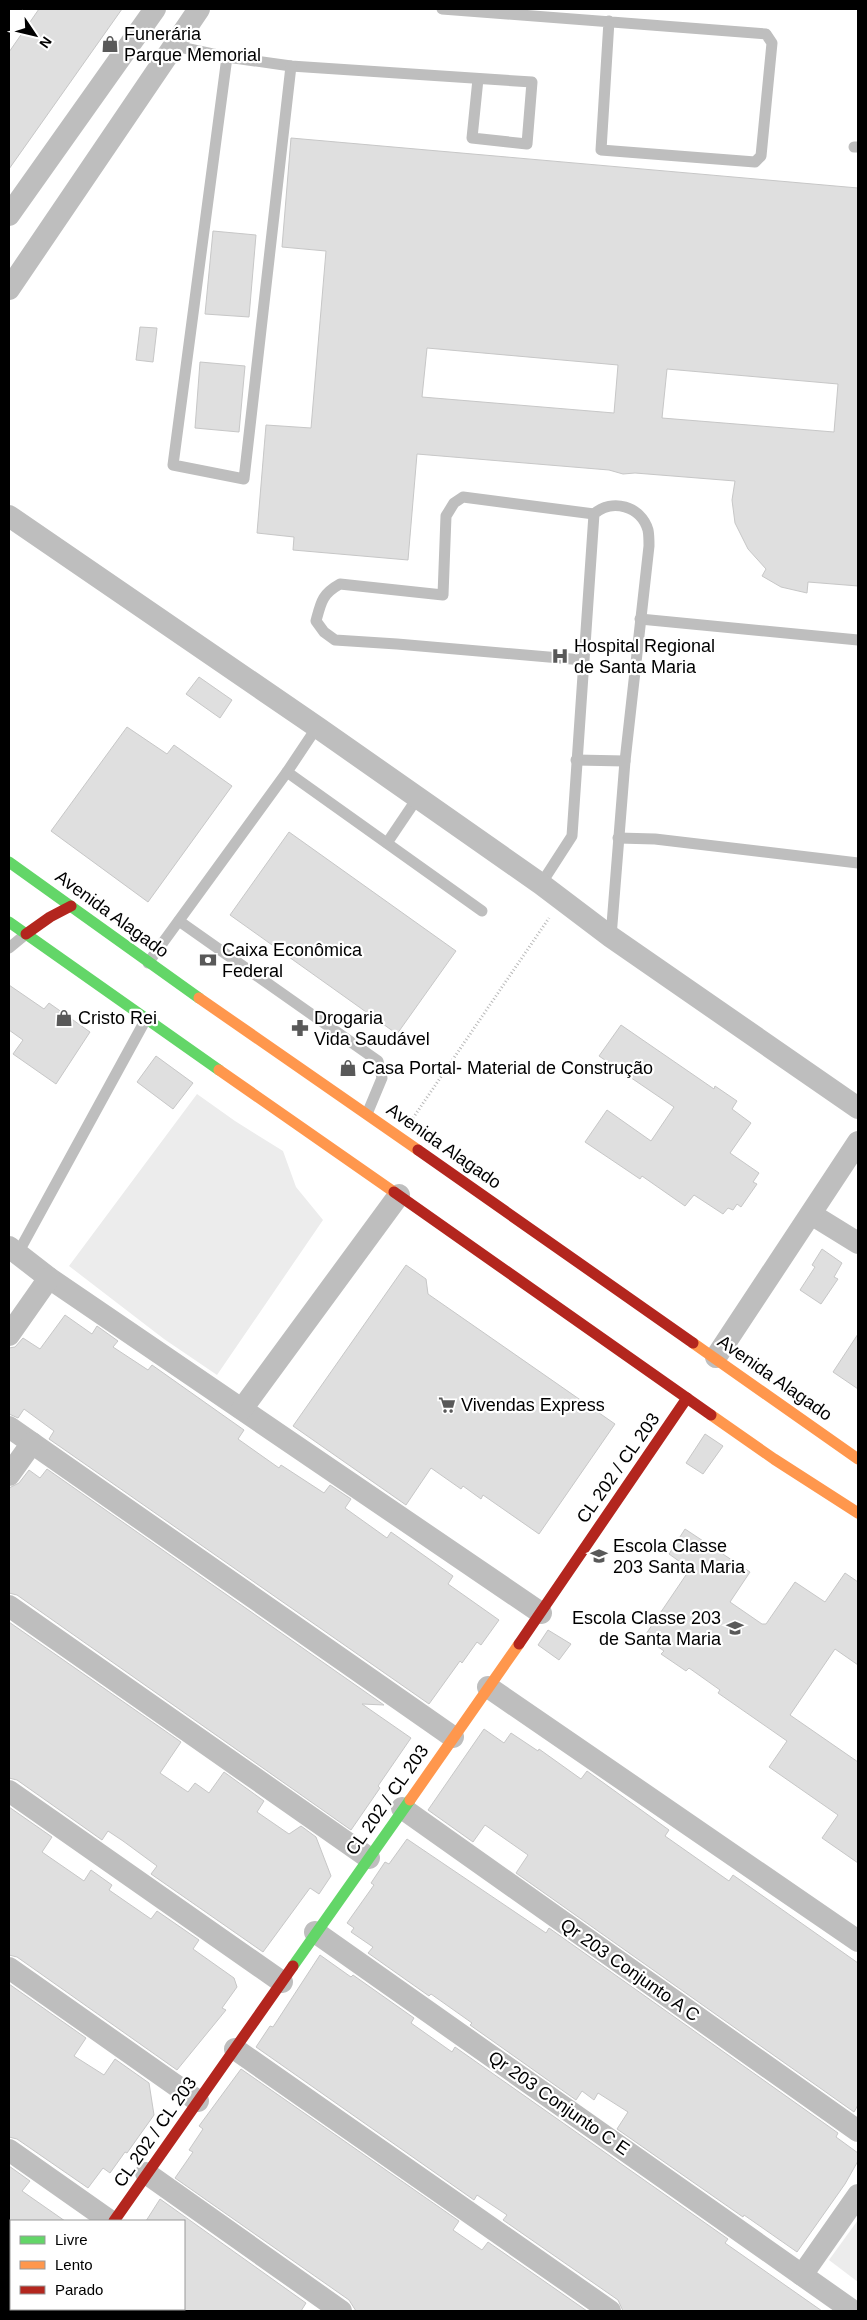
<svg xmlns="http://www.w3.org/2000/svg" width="867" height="2320" font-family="Helvetica,sans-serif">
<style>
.green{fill:#ececec}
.building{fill:#dfdfdf;stroke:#c7c7c7;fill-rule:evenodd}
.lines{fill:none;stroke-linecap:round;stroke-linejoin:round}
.path{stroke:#b9b9b9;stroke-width:3;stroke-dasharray:1 2.5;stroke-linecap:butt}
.lane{stroke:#bebebe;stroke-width:11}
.street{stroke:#bebebe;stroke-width:22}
.fast{stroke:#63d668;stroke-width:11}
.slow{stroke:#ff974d;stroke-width:11}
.jam{stroke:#b3261e;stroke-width:11}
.labels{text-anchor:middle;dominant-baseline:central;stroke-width:4.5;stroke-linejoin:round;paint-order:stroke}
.poi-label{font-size:18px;fill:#000;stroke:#fff;text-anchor:start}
.street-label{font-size:18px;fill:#000;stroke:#fff}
</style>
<rect width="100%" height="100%" fill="#fff"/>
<g class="green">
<path d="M197,1094L235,1121L283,1151L296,1187L323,1220L217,1375L164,1339L69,1266Z"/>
<path d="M858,2220V2282L829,2260Z"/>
</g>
<g class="building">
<path d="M39,9H122L9,169V52Z"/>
<path d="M291,138L858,188V586L808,582L807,593L781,587L762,576L766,569L748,549L735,523L732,500L735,481L635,473L623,474L609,470L417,454L408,560L293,550L294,537L257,533L266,425L311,428L326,251L282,247ZM427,348L618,365L614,413L422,397ZM667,369L838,384L834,432L662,418Z"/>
<path d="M213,231L256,235L249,317L205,314Z"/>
<path d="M140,327L157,328L153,362L136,360Z"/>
<path d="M200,362L245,366L239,432L195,428Z"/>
<path d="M199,677L232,700L220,718L186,694Z"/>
<path d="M127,727L167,754L174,745L232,786L148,902L51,831Z"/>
<path d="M289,832L456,951L397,1034L230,915Z"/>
<path d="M9,985L44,1009L49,1003L90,1032L56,1084L13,1054L23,1040L9,1030Z"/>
<path d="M621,1025L714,1089L715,1086L737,1101L732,1109L751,1123L730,1153L759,1173L753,1182L757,1184L741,1207L737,1204L733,1210L728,1208L723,1214L694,1195L685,1206L642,1176L640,1179L585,1142L607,1110L651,1141L674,1107L599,1056Z"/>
<path d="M156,1056L193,1083L173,1109L137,1082Z"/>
<path d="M822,1249L842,1263L834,1277L838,1279L821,1304L800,1290L815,1267L812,1265Z"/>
<path d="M406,1265L426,1279L428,1294L615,1424L539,1534L483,1495L481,1499L463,1486L461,1489L431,1468L406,1505L293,1426Z"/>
<path d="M65,1315L92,1334L97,1326L118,1341L113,1347L148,1370L152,1365L244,1430L238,1439L279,1468L281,1465L324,1493L330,1485L351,1499L345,1508L387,1538L391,1532L453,1576L448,1584L499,1620L481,1645L477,1642L462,1663L460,1661L429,1704L62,1448L49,1439L54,1431L24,1409L18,1418L9,1414V1348L15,1347L23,1338L40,1349Z"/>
<path d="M858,1334V1389L833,1372Z"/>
<path d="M705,1434L723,1446L703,1474L686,1463Z"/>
<path d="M47,1469L384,1705L362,1704L411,1738L378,1786L380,1788L351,1830L17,1595L9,1593V1488L19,1483L29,1470L40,1478Z"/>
<path d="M685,1529L750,1572L730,1602L762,1624H766L795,1582L825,1602L845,1573L858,1582V1665L835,1649L790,1715L858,1762V1863L822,1838L838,1815L769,1767L787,1741L718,1693L720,1690L689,1668L686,1671L661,1654L664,1651L644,1637L690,1569L669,1554Z"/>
<path d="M9,1622L181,1742L160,1773L188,1792L195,1783L209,1793L224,1772L264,1801L257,1812L289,1834L301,1826L316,1837L331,1876L319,1894L310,1888L263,1952L151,1874L157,1866L123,1841L108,1831L102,1840L17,1780L9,1778Z"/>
<path d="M548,1630L571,1644L559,1660L538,1645Z"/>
<path d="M484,1729L504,1743L511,1733L538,1751L539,1749L581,1779L587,1771L669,1830L665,1836L729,1881L733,1875L858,1963V2105L854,2112L516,1873L528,1855L485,1825L473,1842L428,1810Z"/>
<path d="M9,1807L52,1837L42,1852L84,1881L91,1870L112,1885L109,1890L151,1919L157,1911L199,1940L193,1949L234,1978L237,1987L222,2008L226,2010L177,2070L17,1957L9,1955Z"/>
<path d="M407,1839L546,1933L549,1928L838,2133L836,2137L858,2153V2161L845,2184L797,2252L744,2215L743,2217L617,2129L628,2112L598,2093L594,2100L582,2091L576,2100L470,2025L472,2023L431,1994L429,1996L368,1953L373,1947L351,1932L354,1928L347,1923L374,1885L371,1883L385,1862L389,1864Z"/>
<path d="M320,1955L351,1977L353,1975L414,2018L411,2023L452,2052L455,2047L728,2239L725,2243L822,2311H623L618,2300L503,2220L507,2215L477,2195L474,2200L256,2047L270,2026L273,2027Z"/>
<path d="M9,1984L86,2038L74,2056L104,2075L115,2059L149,2083L154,2115L127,2153L125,2152L110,2173L103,2168L88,2188L17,2139L9,2137Z"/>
<path d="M241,2069L459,2221L453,2230L482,2250L488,2242L587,2311H356L349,2300L175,2178L193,2152L189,2150L203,2129L199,2126Z"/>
<path d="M9,2166L30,2181L22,2191L65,2221H9Z"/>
<path d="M160,2199L306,2303L301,2311H184V2221H146Z"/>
</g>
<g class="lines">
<path class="path" d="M413,1118L549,918"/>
<g class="lane">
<path d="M442,9L766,34L772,43L761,156L755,162L601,150L609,21"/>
<path d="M175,46L227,57L291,66L532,82L527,144L472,138L478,79"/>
<path d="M227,57L173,465L244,479L291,66"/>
<path d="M854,147H858"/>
<path d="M640,619L858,640"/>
<path d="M583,660L397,644L335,640L324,632L316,621C321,602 322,594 340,584L443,595L446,516L454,503L463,497L594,514"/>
<path d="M576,760L625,761"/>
<path d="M287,772L482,911"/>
<path d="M618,838L655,839L858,863"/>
<path d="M387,843L418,797"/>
<path d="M541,884L572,836L594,514C612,498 641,506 648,530C649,535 649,541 649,546L625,761L611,937"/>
<path d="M179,921L378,1061L382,1078L367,1114"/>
<path d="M9,948L26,934"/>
<path d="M148,963L287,772L317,727"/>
<path d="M18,1253L146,1019"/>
</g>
<g class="street">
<path d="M9,215L155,9"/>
<path d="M9,289L199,9"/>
<path d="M9,516L317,727L541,884L611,937L858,1108"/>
<path d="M811,1214L858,1243"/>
<path d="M9,1247L49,1278L541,1613"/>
<path d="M9,1335L49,1278"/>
<path d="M716,1357L858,1142"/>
<path d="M242,1409L399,1195"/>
<path d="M9,1427L453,1737"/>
<path d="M9,1475L32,1443"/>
<path d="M9,1606L369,1858"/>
<path d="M488,1687L858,1941"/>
<path d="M9,1791L282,1982"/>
<path d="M402,1808L858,2131"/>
<path d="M315,1932L853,2311"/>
<path d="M9,1968L198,2101"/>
<path d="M235,2049L610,2311"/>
<path d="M9,2150L110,2221"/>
<path d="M146,2173L341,2311"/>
<path d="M802,2275L858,2195"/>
</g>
<g class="fast">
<path d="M9,862L199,998"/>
<path d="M9,922L219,1070"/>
<path d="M293,1966L410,1800"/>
</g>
<g class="slow">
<path d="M199,998L418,1150"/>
<path d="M219,1070L394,1192"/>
<path d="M693,1343L858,1459"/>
<path d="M711,1415L774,1459L858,1513"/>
<path d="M410,1800L519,1644"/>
</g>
<g class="jam">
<path d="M26,934L50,917L71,906"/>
<path d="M418,1150L693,1343"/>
<path d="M394,1192L711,1415"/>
<path d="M519,1644L687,1398"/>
<path d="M114,2221L293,1966"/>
<path d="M50,2311L52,2309"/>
</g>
</g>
<defs>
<g id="shop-bare" transform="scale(1.35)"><path d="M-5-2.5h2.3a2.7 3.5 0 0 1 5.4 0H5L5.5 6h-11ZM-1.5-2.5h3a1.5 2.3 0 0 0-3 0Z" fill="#595959" stroke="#fff" stroke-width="2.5" paint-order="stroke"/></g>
<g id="hospital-bare" transform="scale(1.35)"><path d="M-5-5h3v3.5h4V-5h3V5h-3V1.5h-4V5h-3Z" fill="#595959" stroke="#fff" stroke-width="2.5" paint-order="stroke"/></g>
<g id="bank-bare" transform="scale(1.35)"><path d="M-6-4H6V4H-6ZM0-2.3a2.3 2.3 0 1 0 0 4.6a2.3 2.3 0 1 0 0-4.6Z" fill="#595959" stroke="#fff" stroke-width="2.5" paint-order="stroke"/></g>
<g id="pharmacy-bare" transform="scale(1.35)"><path d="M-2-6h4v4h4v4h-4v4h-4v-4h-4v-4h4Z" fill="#595959" stroke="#fff" stroke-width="2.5" paint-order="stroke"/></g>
<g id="supermarket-bare" transform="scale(1.35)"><path d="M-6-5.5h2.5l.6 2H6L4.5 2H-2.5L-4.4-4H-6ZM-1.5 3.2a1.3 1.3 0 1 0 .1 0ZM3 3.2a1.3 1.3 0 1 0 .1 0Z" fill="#595959" stroke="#fff" stroke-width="2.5" paint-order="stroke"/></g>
<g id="school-bare" transform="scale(1.35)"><path d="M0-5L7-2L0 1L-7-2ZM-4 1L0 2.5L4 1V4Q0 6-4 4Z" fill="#595959" stroke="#fff" stroke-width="2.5" paint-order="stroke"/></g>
</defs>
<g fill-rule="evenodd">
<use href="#shop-bare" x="110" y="44"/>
<use href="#hospital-bare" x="560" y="656"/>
<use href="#bank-bare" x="208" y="960"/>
<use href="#shop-bare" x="64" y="1018"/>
<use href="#pharmacy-bare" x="300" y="1028"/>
<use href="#shop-bare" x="348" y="1068"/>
<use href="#supermarket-bare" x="447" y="1405"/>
<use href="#school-bare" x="599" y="1556"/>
<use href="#school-bare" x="735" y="1628"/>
</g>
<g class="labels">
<g class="poi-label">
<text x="124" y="34">Funerária<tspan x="124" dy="21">Parque Memorial</tspan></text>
<text x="574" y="646">Hospital Regional<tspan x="574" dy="21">de Santa Maria</tspan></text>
<text x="222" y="950">Caixa Econômica<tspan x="222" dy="21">Federal</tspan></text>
<text x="78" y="1018">Cristo Rei</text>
<text x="314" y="1018">Drogaria<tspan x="314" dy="21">Vida Saudável</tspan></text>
<text x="362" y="1068">Casa Portal- Material de Construção</text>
<text x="461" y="1405">Vivendas Express</text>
<text x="613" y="1546">Escola Classe<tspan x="613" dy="21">203 Santa Maria</tspan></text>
<text x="721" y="1618" text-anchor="end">Escola Classe 203<tspan x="721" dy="21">de Santa Maria</tspan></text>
</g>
<g class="street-label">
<text transform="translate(112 914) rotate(36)">Avenida Alagado</text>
<text transform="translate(444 1146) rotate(35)">Avenida Alagado</text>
<text transform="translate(775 1378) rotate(35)">Avenida Alagado</text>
<text transform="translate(618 1468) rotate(-55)">CL 202 / CL 203</text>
<text transform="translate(387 1800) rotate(-55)">CL 202 / CL 203</text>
<text transform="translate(630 1970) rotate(35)">Qr 203 Conjunto A C</text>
<text transform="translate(559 2103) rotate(35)">Qr 203 Conjunto C E</text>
<text transform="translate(155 2132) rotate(-55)">CL 202 / CL 203</text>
</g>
</g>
<rect width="867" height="2320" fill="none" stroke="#000000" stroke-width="20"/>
<rect x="10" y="2220" width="175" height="90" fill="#ffffff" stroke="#999999"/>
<rect x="20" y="2236" width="25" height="8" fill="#63d668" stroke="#999999"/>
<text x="55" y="2245" font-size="15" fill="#000000">Livre</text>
<rect x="20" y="2261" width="25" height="8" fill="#ff974d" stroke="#999999"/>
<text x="55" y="2270" font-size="15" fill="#000000">Lento</text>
<rect x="20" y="2286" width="25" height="8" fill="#b3261e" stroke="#999999"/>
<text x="55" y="2295" font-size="15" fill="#000000">Parado</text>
<g transform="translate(35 35) rotate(125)" stroke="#ffffff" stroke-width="4" paint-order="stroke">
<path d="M0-4L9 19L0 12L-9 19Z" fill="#000000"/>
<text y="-8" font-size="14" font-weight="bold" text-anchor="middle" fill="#000000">N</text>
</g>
</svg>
